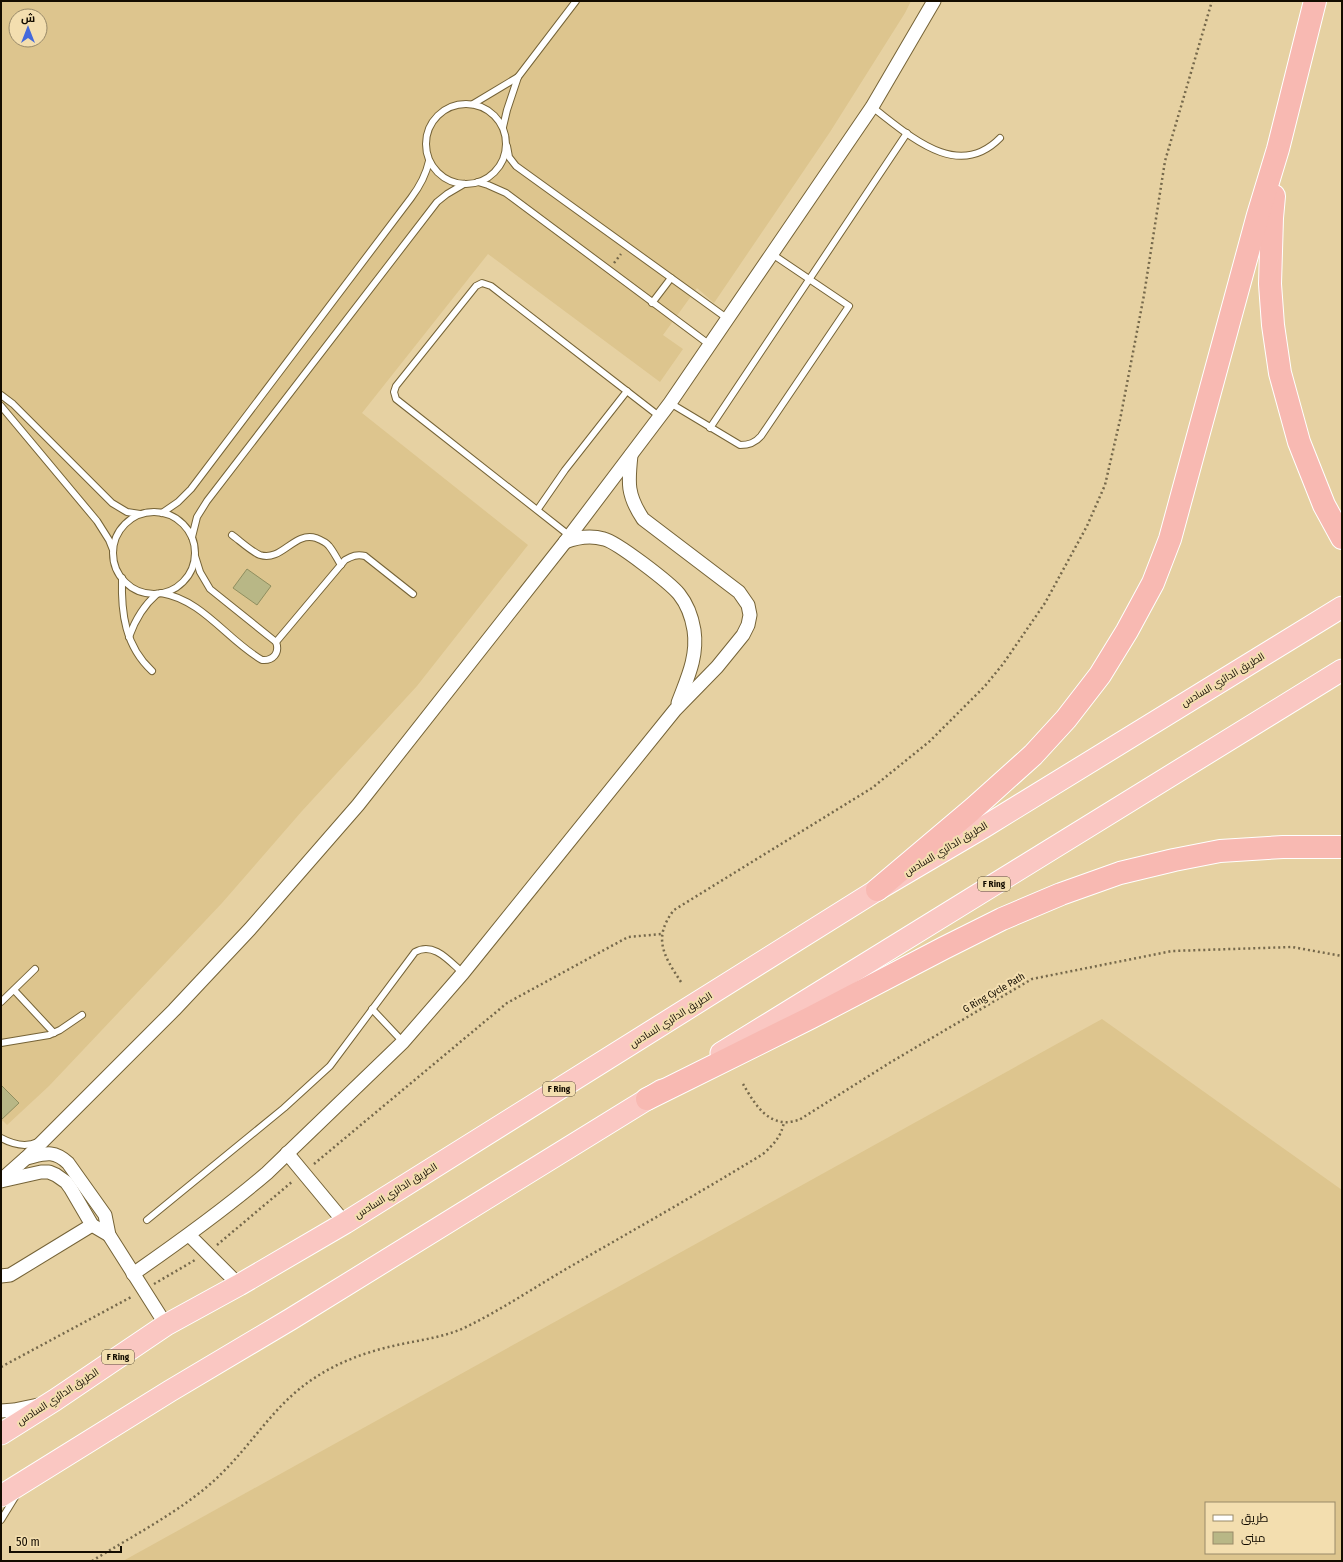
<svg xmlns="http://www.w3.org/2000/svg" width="1343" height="1562" font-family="'Fira Sans Condensed',Cairo,sans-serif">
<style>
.built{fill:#ddc58e;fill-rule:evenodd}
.building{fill:#b8b786;stroke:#8f8e5f}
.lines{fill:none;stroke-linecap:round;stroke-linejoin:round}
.service-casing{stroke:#756337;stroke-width:8}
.minor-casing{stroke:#756337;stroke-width:15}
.trunk-casing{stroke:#fff;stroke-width:23}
.motorway-casing{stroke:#fff;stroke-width:24}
.path{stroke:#75684b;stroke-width:2.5;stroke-dasharray:2 3;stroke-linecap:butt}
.service{stroke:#fff;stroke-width:6}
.minor{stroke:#fff;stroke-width:13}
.trunk{stroke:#fac7c2;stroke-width:21}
.motorway{stroke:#f8b9b2;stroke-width:22}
.labels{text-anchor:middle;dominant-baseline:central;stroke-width:4;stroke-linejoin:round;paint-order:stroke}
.shield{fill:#f3deaf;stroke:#564b34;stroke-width:1}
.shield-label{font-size:9px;font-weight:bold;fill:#130c00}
.street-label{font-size:10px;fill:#130c00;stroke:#f3deaf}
</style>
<rect width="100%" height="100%" fill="#e6d1a2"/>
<g class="built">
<path d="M1,1H911L905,13L830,132L714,303L697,288L663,335L683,349L660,382L488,254L362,413L528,545L417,686L302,811L222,903L49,1086L7,1125L3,1121L1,1122ZM16,16H40V40H16Z"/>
<path d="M1102,1019L1342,1190V1561H123ZM1206,1503H1334V1553H1206Z"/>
</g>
<g class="building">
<path d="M247,569L271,586L257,605L233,588Z"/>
<path d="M1,1085L19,1103L1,1120Z"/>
</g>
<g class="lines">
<g class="service-casing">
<g id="service">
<circle cx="466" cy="144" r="40"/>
<path d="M473,104L518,77"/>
<path d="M872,107C908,134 957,182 1000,138"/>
<path d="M503,127L507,110L518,77L576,1"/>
<path d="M507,146L509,157L516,166L728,319"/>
<path d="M478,182L488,185L506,193L710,345"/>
<path d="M652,303L671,278"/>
<path d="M1,395L13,404L112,503L127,512L140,514"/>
<path d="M670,403L740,445C749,445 755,443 761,436L849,306L772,254"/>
<path d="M1,406L97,521L109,540L113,550"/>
<path d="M710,428L907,133"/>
<path d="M538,509L565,470L627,391"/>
<circle cx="154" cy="553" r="41"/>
<path d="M162,513L178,502L191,489L411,198C420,186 426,175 429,161"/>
<path d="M232,535C239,540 252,552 260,555C282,562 294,531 316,538C321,540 326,542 329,546C334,552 337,559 341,565"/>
<path d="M570,536L396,399L394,392L396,386L476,286L482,283L491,286L659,416"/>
<path d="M192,537L197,517L207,501L437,202L447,194L464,184"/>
<path d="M122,578C121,613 125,646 152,671"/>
<path d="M161,593C203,600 227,640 262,660C273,661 280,653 276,642L210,589L200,572L195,556"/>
<path d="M129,637C135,620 143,606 157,594"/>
<path d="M276,642L345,560C352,556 357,554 365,556L413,594"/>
<path d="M14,990L54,1033"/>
<path d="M1,1002L35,969"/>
<path d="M372,1009L403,1042"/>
<path d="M1,1043L49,1035L60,1030L82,1015"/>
<path d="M1,1138C12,1144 25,1148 38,1142"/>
<path d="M147,1220L284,1108L330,1066L415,952C434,941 450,962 463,973"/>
<path d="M1,1520L17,1494"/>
</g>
</g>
<g class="minor-casing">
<g id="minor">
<path d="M565,542C578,537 590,535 604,539C617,542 670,583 679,594C687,604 692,618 694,630C698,657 687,679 678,703"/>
<path d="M287,1153L345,1223"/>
<path d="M26,1158C44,1154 53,1149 68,1163L105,1215L109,1235L166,1325"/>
<path d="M1,1180L26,1158L174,1010L250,929L358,805L565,542L670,403L872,107L934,1"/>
<path d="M1,1181L41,1172H49L56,1175L66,1182L71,1189L92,1225L109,1235"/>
<path d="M189,1235L239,1285"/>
<path d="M133,1274C179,1242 225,1209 267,1173L403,1042L463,973L675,710L717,667L743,635L748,625L750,615L748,605L739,592L643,519C627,495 628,483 631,455"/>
<path d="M1,1276L10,1275L15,1272L92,1225"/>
<path d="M1,1411L14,1410L38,1405"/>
</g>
</g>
<g class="trunk-casing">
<g id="trunk">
<path d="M721,1053L1342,670"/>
<path d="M1,1434L55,1400L166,1325L239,1285L345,1223L877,890L984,827L1342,607"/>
<path d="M1,1496L170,1391L291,1319L662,1090"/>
</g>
</g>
<g class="motorway-casing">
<g id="motorway">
<path d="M1274,196L1272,218L1270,284L1273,325L1280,373L1299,442L1324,505L1342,538"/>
<path d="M877,890L974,808L1033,755L1066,719L1100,675L1127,631L1153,583L1170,539L1258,215L1278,149L1315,1"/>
<path d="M647,1099L810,1018L944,948L1002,919L1061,894L1120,873L1174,860L1220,851L1283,847H1342"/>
</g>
</g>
<g class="path">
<path d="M614,263L621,254"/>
<path d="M681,982C664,956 652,938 674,910L872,788L930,741L985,686L1003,664L1045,603L1087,526L1105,485L1120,420L1144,295L1165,161L1212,1"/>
<path d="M743,1084C752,1099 763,1120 783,1122C788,1123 794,1121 799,1120L891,1062L1032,979L1172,951L1292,947L1342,956"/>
<path d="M314,1164L507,1003L628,937L662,934"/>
<path d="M217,1245L293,1181"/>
<path d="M154,1284L195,1260"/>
<path d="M1,1367L133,1296"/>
<path d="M92,1561C134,1535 187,1508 221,1474C254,1442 276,1402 316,1377C339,1362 366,1352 393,1346C418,1340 443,1338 466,1327C503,1309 538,1285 573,1265C637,1228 701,1192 763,1154C774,1144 781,1137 784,1122"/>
</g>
<use href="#service" class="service"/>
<use href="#minor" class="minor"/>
<use href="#trunk" class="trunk"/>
<use href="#motorway" class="motorway"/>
</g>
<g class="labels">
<g class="shield">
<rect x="978" y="877" width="32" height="14" rx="3"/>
<rect x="543" y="1082" width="32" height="14" rx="3"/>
<rect x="102" y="1350" width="32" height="14" rx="3"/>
</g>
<g class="shield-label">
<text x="994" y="884">F Ring</text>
<text x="559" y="1089">F Ring</text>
<text x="118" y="1357">F Ring</text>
</g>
<g class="street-label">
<text transform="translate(1223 680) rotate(-31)">الطريق الدائري السادس</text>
<text transform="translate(946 849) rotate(-31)">الطريق الدائري السادس</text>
<text transform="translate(994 993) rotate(-30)">G Ring Cycle Path</text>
<text transform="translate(671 1020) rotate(-32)">الطريق الدائري السادس</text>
<text transform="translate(396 1191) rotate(-32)">الطريق الدائري السادس</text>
<text transform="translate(58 1397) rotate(-33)">الطريق الدائري السادس</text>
</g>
</g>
<rect width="1343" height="1562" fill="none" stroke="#130c00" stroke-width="4"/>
<rect x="1205" y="1502" width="130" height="52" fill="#f3deaf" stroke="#998a69"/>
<rect x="1213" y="1515" width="20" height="6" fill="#ffffff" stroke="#998a69"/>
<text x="1241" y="1522" font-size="12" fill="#130c00">طريق</text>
<rect x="1213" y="1532" width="20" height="12" fill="#b8b786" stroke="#998a69"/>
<text x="1241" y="1542" font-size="12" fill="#130c00">مبنى</text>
<g transform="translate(28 28)"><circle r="19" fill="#f3deaf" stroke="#998a69"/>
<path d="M0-3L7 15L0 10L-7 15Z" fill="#4469dc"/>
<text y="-6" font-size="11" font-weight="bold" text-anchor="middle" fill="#130c00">ش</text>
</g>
<path d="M10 1546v6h111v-6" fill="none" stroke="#130c00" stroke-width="2"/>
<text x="16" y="1546" font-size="12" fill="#130c00" stroke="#f3deaf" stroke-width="3" paint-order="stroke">50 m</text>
</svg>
